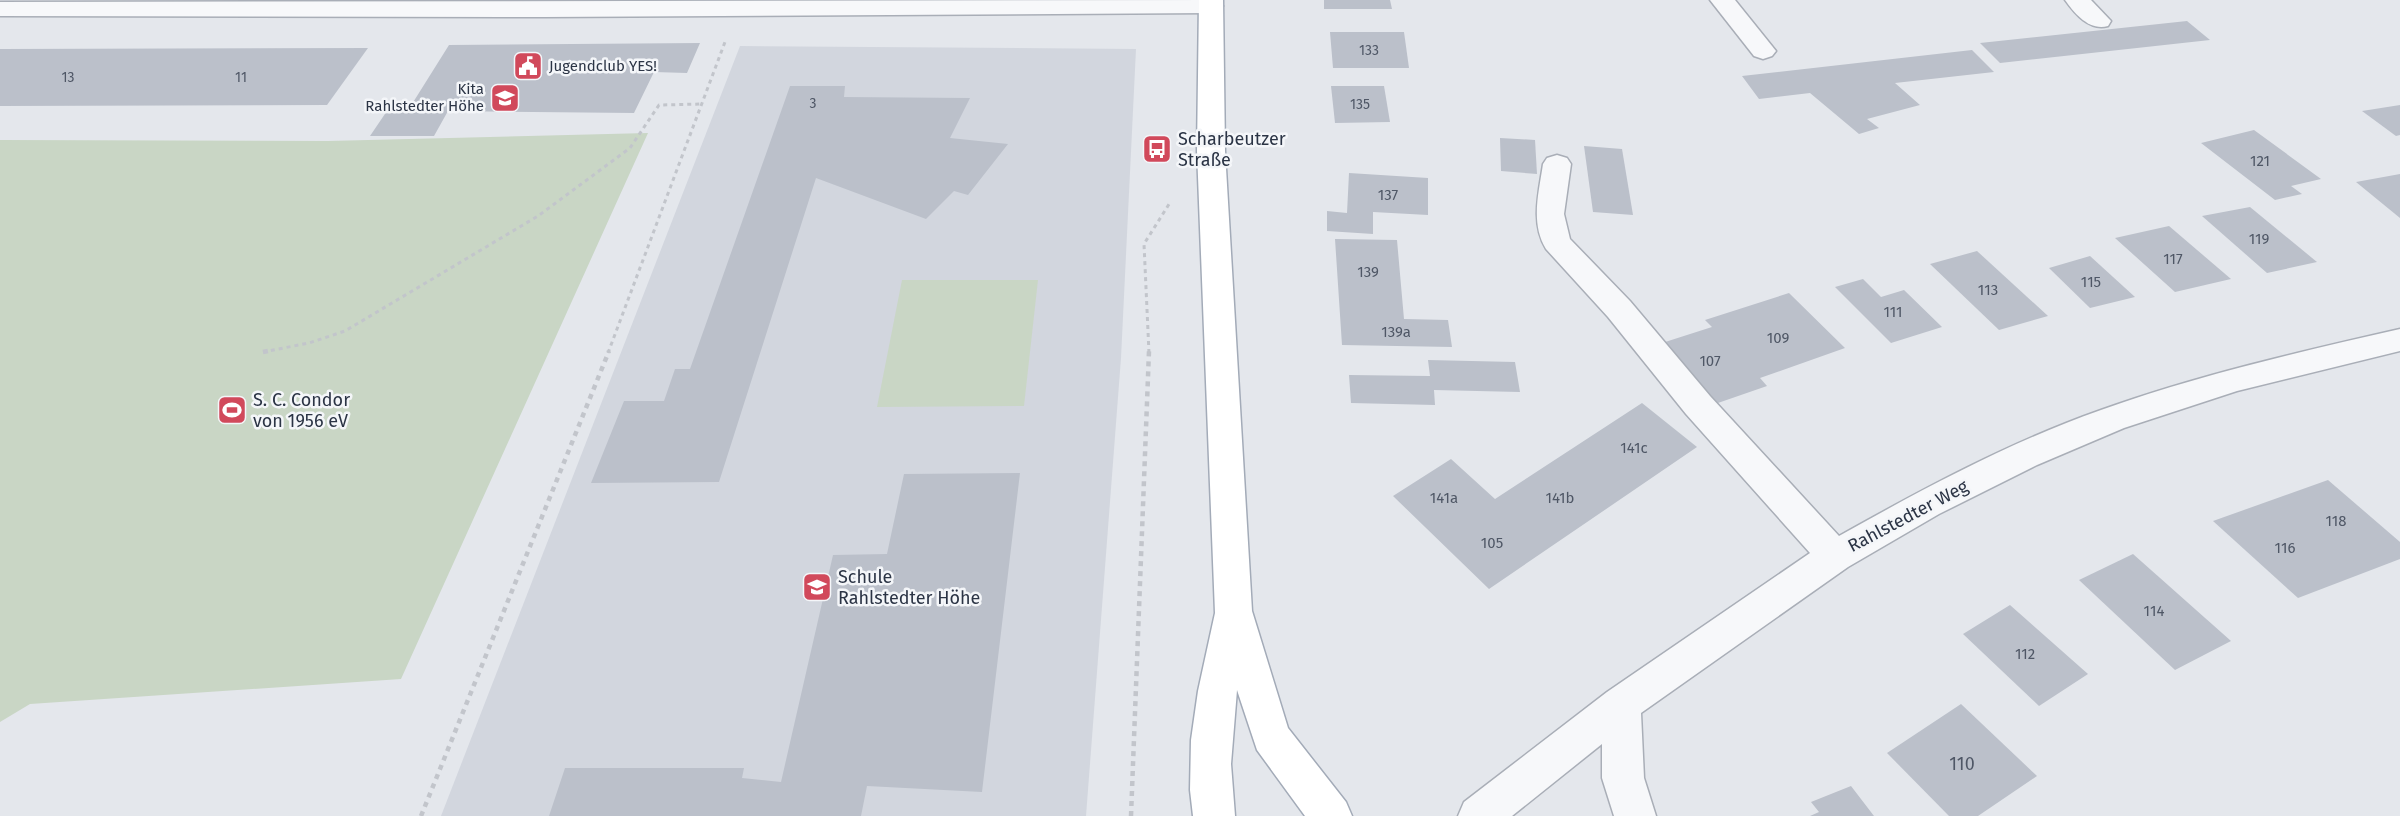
<svg xmlns="http://www.w3.org/2000/svg" width="2400" height="816" font-family="'Fira Sans',sans-serif">
<style>
.built{fill:#d2d6de}
.green{fill:#c9d6c5}
.building{fill:#bbc0ca}
.lines{fill:none;stroke-linecap:round;stroke-linejoin:round}
.minor-casing{stroke:#a9aeb7;stroke-width:3}
.major-casing{stroke:#a3abb8;stroke-width:3}
.path-far1{stroke:#c2c5cb;stroke-width:3;stroke-dasharray:4 4;stroke-linecap:butt}
.path{stroke:#c2c5cb;stroke-width:4.5;stroke-dasharray:5 5;stroke-linecap:butt}
.minor{fill:#f7f8fa;fill-rule:evenodd}
.major{fill:#fff;fill-rule:evenodd}
.labels{text-anchor:middle;dominant-baseline:central;stroke-width:5;stroke-linejoin:round;paint-order:stroke}
.far-number-label{font-size:14px;fill:#4f5766}
.far-poi-label{font-size:15px;fill:#2b3445;stroke:#f4f6f9;text-anchor:start}
.number-label{font-size:15px;fill:#4f5766}
.poi-label{font-size:18px;fill:#2b3445;stroke:#f4f6f9;text-anchor:start}
.street-label{font-size:18px;fill:#2b3445;stroke:#f4f6f9}
.near-number-label{font-size:18px;fill:#4f5766}
</style>
<rect width="100%" height="100%" fill="#e4e7ec"/>
<path class="built" d="M740,46L1136,49L1121,358L1086,816H441Z"/>
<g class="green">
<path d="M648,133L401,679L30,704L0,722V140L328,141Z"/>
<path d="M902,280H1038L1024,406L877,407Z"/>
</g>
<g class="building">
<path d="M1324,0H1390L1392,9H1324Z"/>
<path d="M2187,21L2210,40L2000,63L1980,43Z"/>
<path d="M1330,32H1404L1409,68H1333Z"/>
<path d="M700,43L687,73L654,72L634,113L448,111L434,136H370L391,105L412,104L449,45Z"/>
<path d="M368,48L327,105L0,106V49Z"/>
<path d="M1972,50L1994,72L1895,83L1920,105L1867,119L1879,128L1859,134L1810,93L1759,99L1742,76Z"/>
<path d="M790,86H845L844,97L970,98L950,138L1008,144L968,195L954,191L926,219L816,178L719,482L591,483L624,401H664L675,369H690Z"/>
<path d="M1331,86H1384L1390,122L1335,123Z"/>
<path d="M2400,105V135L2396,136L2362,111Z"/>
<path d="M2254,130L2321,179L2291,186L2302,194L2275,200L2201,143Z"/>
<path d="M1500,138L1535,140L1537,174L1501,171Z"/>
<path d="M1584,146L1622,149L1633,215L1593,212Z"/>
<path d="M1349,173L1428,178V215L1373,212V234L1327,231V211L1347,213Z"/>
<path d="M2400,174V218L2356,182Z"/>
<path d="M2250,207L2317,262L2267,273L2202,216Z"/>
<path d="M2169,226L2231,279L2175,292L2115,238Z"/>
<path d="M1335,239L1397,240L1404,319L1448,320L1452,347L1342,345Z"/>
<path d="M1977,251L2048,316L1999,330L1930,264Z"/>
<path d="M2090,256L2135,297L2090,308L2049,268Z"/>
<path d="M1863,279L1881,297L1904,290L1942,327L1891,343L1835,287Z"/>
<path d="M1789,293L1845,348L1760,378L1767,386L1715,404L1662,343L1712,327L1705,320Z"/>
<path d="M1428,360L1515,362L1520,392L1434,390L1435,405L1351,403L1349,375L1430,376Z"/>
<path d="M1642,403L1697,447L1489,589L1393,496L1451,459L1495,499Z"/>
<path d="M1020,473L982,792L867,786L861,816H549L565,768H744L742,778L781,782L833,555L887,554L904,474Z"/>
<path d="M2328,480L2400,542V559L2298,598L2213,521Z"/>
<path d="M2133,554L2231,641L2175,670L2079,580Z"/>
<path d="M2010,605L2088,674L2039,706L1963,634Z"/>
<path d="M1961,704L2037,776L1978,816H1949L1887,753Z"/>
<path d="M1851,786L1874,816H1810L1819,812L1811,802Z"/>
</g>
<g class="lines">
<g class="minor-casing">
<g id="minor">
<path d="M1216,0L1223,6L1220,11L1211,13L545,17L0,16V2Z"/>
<path d="M1710,0H1735L1776,51L1772,56L1763,59L1754,56Z"/>
<path d="M2065,0H2091L2111,21L2108,26C2089,31 2075,14 2065,0Z"/>
<path d="M1557,155L1567,158L1571,164L1564,214L1570,239L1630,301L1710,396L1839,536C1923,489 2010,442 2101,410C2199,375 2299,352 2400,329V351L2237,391L2124,428L2037,465L1939,514L1848,567L1641,713L1644,778L1656,816H1614L1602,778V744L1512,816H1458L1464,802L1607,692L1810,553L1686,414L1608,317L1546,249C1530,223 1539,192 1543,164L1547,158Z"/>
</g>
</g>
<g class="major-casing">
<path id="major" d="M1199,0H1223L1225,151L1252,611L1288,728L1346,802L1352,816H1305L1257,750L1237,690L1231,764L1235,816H1193L1190,790L1191,740L1198,691L1215,613L1197,151Z"/>
</g>
<g class="path-far1">
<path d="M263,352L309,343L345,331L538,216L630,148L659,105L703,104"/>
<path d="M608,353L725,42"/>
<path d="M1149,353L1144,244L1171,201"/>
</g>
<g class="path">
<path d="M263,352L268,351"/>
<path d="M421,816L609,351"/>
<path d="M1131,816L1149,351"/>
</g>
<use href="#minor" class="minor"/>
<use href="#major" class="major"/>
</g>
<defs>
<g id="civic-square" transform="scale(1.5)"><rect x="-9" y="-9" width="18" height="18" rx="4" fill="#d1495b" stroke="#f4f6f9"/><path d="M-.6-6.5H3V-4.5H.6V-3L4-1V1h2V6H-6V1h2V-1L-.6-3ZM-1.2 2.5V6h2.4V2.5Z" fill="#fff"/></g>
<g id="school-square" transform="scale(1.5)"><rect x="-9" y="-9" width="18" height="18" rx="4" fill="#d1495b" stroke="#f4f6f9"/><path d="M0-5L7-2L0 1L-7-2ZM-4 1L0 2.5L4 1V4Q0 6-4 4Z" fill="#fff"/></g>
<g id="bus-square" transform="scale(1.5)"><rect x="-9" y="-9" width="18" height="18" rx="4" fill="#d1495b" stroke="#f4f6f9"/><path d="M-5-6H5V4H4V6H2V4H-2V6H-4V4H-5ZM-3.5-4V0h7V-4ZM-3.5 1.2v1.5H-2V1.2ZM2 1.2v1.5H3.5V1.2Z" fill="#fff"/></g>
<g id="stadium-square" transform="scale(1.5)"><rect x="-9" y="-9" width="18" height="18" rx="4" fill="#d1495b" stroke="#f4f6f9"/><path d="M0-5a6.5 5 0 1 0 0 10a6.5 5 0 1 0 0-10ZM-3.5-1.8h7v3.6h-7Z" fill="#fff"/></g>
</defs>
<g fill-rule="evenodd">
<use href="#civic-square" x="528" y="66"/>
<use href="#school-square" x="505" y="98"/>
<use href="#bus-square" x="1157" y="149"/>
<use href="#stadium-square" x="232" y="410"/>
<use href="#school-square" x="817" y="587"/>
</g>
<g class="labels">
<g class="far-number-label">
<text x="1369" y="50">133</text>
<text x="68" y="77">13</text>
<text x="241" y="77">11</text>
<text x="813" y="103">3</text>
<text x="1360" y="104">135</text>
</g>
<g class="far-poi-label">
<text x="549" y="66">Jugendclub YES!</text>
<text x="484" y="89" text-anchor="end">Kita<tspan x="484" dy="17">Rahlstedter Höhe</tspan></text>
</g>
<g class="number-label">
<text x="2260" y="161">121</text>
<text x="1388" y="195">137</text>
<text x="2259" y="239">119</text>
<text x="2173" y="259">117</text>
<text x="1368" y="272">139</text>
<text x="2091" y="282">115</text>
<text x="1988" y="290">113</text>
<text x="1893" y="312">111</text>
<text x="1396" y="332">139a</text>
<text x="1778" y="338">109</text>
<text x="1710" y="361">107</text>
<text x="1634" y="448">141c</text>
<text x="1444" y="498">141a</text>
<text x="1560" y="498">141b</text>
<text x="2336" y="521">118</text>
<text x="1492" y="543">105</text>
<text x="2285" y="548">116</text>
<text x="2154" y="611">114</text>
<text x="2025" y="654">112</text>
</g>
<g class="poi-label">
<text x="1178" y="139">Scharbeutzer<tspan x="1178" dy="21">Straße</tspan></text>
<text x="253" y="400">S. C. Condor<tspan x="253" dy="21">von 1956 eV</tspan></text>
<text x="838" y="577">Schule<tspan x="838" dy="21">Rahlstedter Höhe</tspan></text>
</g>
<g class="street-label">
<text transform="translate(1908 516) rotate(-28)">Rahlstedter Weg</text>
</g>
<g class="near-number-label">
<text x="1962" y="764">110</text>
</g>
</g>
</svg>
